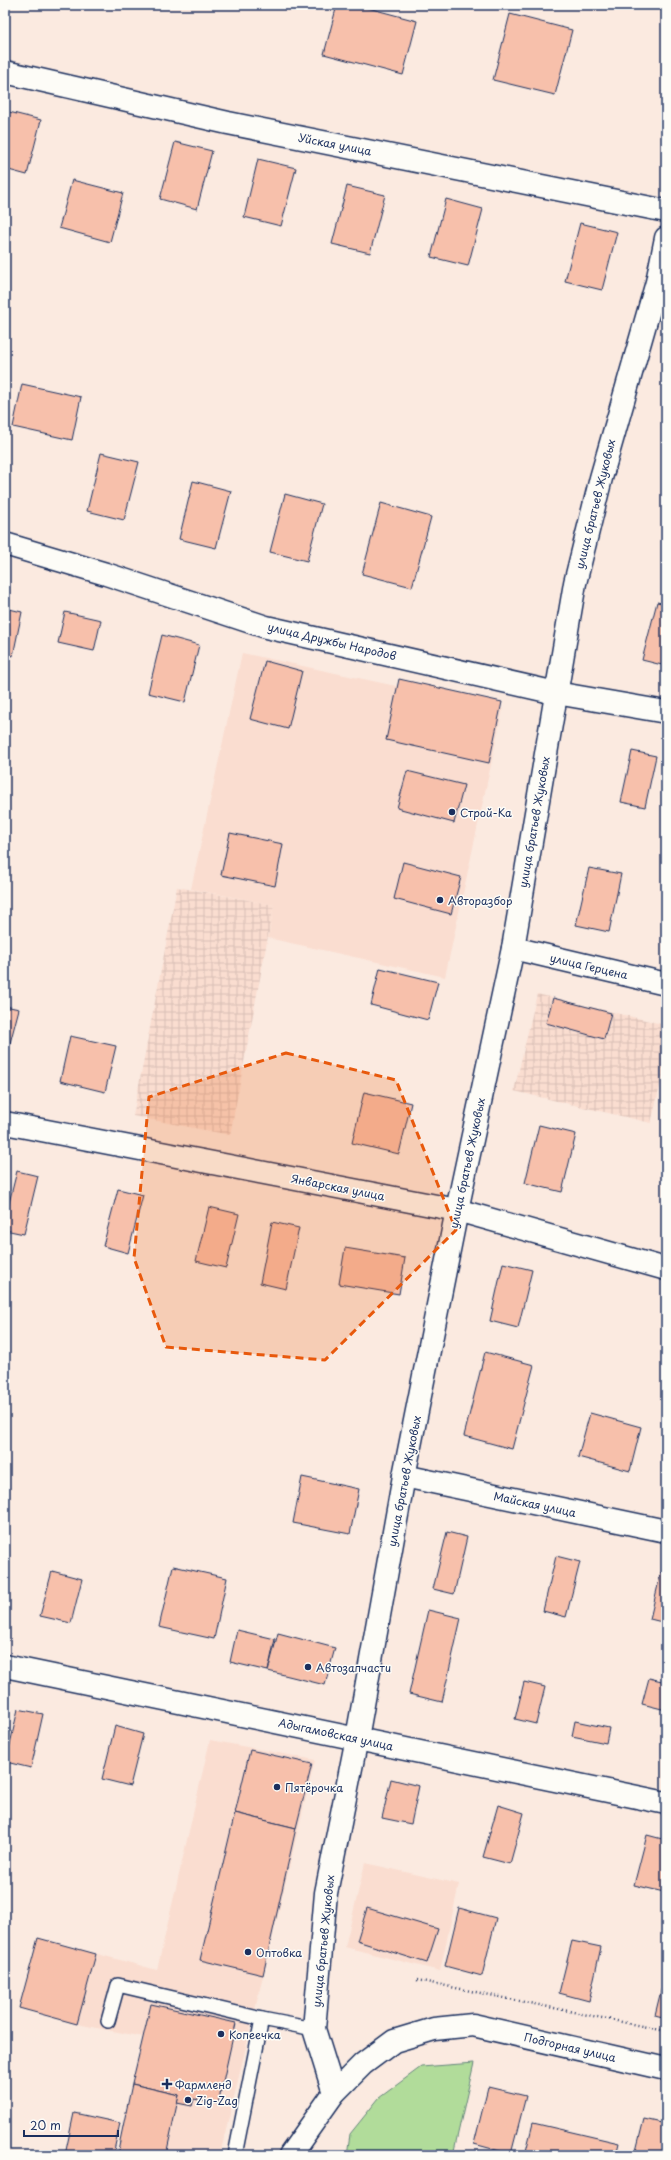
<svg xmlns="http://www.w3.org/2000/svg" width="671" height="2160" font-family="'Playpen Sans',sans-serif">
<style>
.built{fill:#faddd0}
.industrial{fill:url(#industrial-grid)}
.green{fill:#b1dc9a;stroke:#66867c}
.building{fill:#f7c0ab;stroke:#1b2f5e}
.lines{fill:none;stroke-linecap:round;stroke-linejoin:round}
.service-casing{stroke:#1b2f5e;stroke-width:16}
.minor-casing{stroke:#1b2f5e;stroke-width:25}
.tertiary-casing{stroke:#1b2f5e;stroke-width:25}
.path{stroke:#1b2f5e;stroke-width:2.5;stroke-dasharray:1 3;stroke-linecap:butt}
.service{stroke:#fdfcf7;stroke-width:13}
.minor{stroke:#fdfcf7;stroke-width:22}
.tertiary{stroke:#fdfcf7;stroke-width:22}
.marked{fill:#e8590c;fill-opacity:0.2;stroke:#e8590c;stroke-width:3;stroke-dasharray:8 5;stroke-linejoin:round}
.poi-dot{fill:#1b2f5e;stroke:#fdfcf7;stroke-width:1.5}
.labels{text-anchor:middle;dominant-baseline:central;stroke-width:3;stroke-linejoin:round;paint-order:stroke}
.street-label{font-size:11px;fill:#1b2f5e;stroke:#fdfcf7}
.poi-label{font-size:11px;fill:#1b2f5e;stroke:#fdfcf7;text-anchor:start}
</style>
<defs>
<pattern id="industrial-grid" width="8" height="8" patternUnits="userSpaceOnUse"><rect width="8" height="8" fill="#faddd0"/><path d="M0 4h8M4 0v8" fill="none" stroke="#d6beb5"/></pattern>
</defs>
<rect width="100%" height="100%" fill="#fbeae0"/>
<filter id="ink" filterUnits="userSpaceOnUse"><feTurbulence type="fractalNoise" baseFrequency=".025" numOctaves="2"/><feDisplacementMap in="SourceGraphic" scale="8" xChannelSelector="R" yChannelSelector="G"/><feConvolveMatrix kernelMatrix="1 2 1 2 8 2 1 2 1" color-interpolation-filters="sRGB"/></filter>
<g filter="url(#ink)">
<g class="built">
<path d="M242,653L503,709L445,977L268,938L274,905L191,889Z"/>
<path d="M210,1740L315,1760L220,2155H117L143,2037L77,2024L19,2008L38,1938L157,1970Z"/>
<path d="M365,1863L459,1884L440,1971L345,1947Z"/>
</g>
<g class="industrial">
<path d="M177,887L274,905L230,1135L133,1116Z"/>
<path d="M537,994L666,1025V1061L651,1123L514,1091Z"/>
</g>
<path class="green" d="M474,2063L453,2155H347L350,2134L379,2098L421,2067Z"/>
<g class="building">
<path d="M337,5H357L417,21L403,75L324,54Z"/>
<path d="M510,14L572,30L555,95L493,80Z"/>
<path d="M5,111L41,120L27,175L5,169Z"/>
<path d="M175,142L212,151L197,209L160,199Z"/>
<path d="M258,159L296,168L281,226L244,217Z"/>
<path d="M72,180L123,193L110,242L59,228Z"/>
<path d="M347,186L385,195L370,253L332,244Z"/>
<path d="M446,199L483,209L468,266L431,257Z"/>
<path d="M580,223L617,232L602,290L565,281Z"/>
<path d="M22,384L81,397L72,440L13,427Z"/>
<path d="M101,453L139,462L124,520L87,511Z"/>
<path d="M193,481L231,491L216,548L179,539Z"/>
<path d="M285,494L322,504L307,561L270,552Z"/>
<path d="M381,503L431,517L412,587L362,574Z"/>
<path d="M657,602L666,604V666L642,660Z"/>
<path d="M5,608L22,612L13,656L5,654Z"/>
<path d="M65,612L101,620L94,651L58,643Z"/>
<path d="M162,635L199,645L185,702L148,693Z"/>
<path d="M265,661L302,671L288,729L250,719Z"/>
<path d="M399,679L502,702L489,763L386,740Z"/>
<path d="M632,751L656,756L645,807L621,802Z"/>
<path d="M407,771L464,785L454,823L397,808Z"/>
<path d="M230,833L283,844L275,886L221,875Z"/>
<path d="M403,862L461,877L451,914L394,899Z"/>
<path d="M589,868L621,874L609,932L576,925Z"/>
<path d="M380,968L438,982L428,1020L371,1005Z"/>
<path d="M553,998L611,1013L604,1039L546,1023Z"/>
<path d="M5,1006L19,1009L5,1062Z"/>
<path d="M70,1036L116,1046L105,1092L60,1081Z"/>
<path d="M364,1092L411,1103L399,1154L352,1143Z"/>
<path d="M539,1125L576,1134L562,1192L525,1183Z"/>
<path d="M17,1171L38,1176L24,1234L5,1230V1219Z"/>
<path d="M118,1189L143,1195L128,1253L103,1246Z"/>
<path d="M209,1207L239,1214L226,1268L196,1261Z"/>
<path d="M272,1222L299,1228L286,1289L260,1283Z"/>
<path d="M345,1248L405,1258L399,1294L339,1284Z"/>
<path d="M503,1263L532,1270L518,1328L490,1321Z"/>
<path d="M485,1352L534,1365L512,1449L464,1436Z"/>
<path d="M590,1413L641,1427L630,1471L578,1457Z"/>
<path d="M302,1477L359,1489L350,1534L293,1523Z"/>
<path d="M447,1532L467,1537L454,1594L433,1589Z"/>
<path d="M556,1556L580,1562L566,1617L543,1611Z"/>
<path d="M173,1566L227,1578L214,1639L159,1627Z"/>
<path d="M52,1571L82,1579L71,1623L40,1616Z"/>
<path d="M661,1572L666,1574V1623L650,1619Z"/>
<path d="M428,1610L461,1618L442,1702L409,1694Z"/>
<path d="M237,1630L275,1639L268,1671L230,1662Z"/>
<path d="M278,1633L335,1648L325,1685L268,1671Z"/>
<path d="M649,1678L666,1682V1710L642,1704Z"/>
<path d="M524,1682L545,1687L536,1724L515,1719Z"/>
<path d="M18,1709L43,1714L31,1768L6,1762Z"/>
<path d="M575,1721L609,1728L606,1743L572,1736Z"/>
<path d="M115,1726L143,1734L130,1786L102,1779Z"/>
<path d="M250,1750L312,1764L296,1828L235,1813Z"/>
<path d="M391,1779L419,1786L411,1824L382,1818Z"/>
<path d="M498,1805L524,1813L510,1864L483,1857Z"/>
<path d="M235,1813L296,1828L263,1975L200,1960Z"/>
<path d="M647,1835L666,1840V1884L664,1892L634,1885Z"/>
<path d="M367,1908L438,1929L427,1963L357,1941Z"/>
<path d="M459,1908L496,1918L482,1976L445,1966Z"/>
<path d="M38,1938L96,1954L77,2024L19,2008Z"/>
<path d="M572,1941L601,1947L589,2001L559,1993Z"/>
<path d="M666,1970V2018L655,2015Z"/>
<path d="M151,2004L236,2023L218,2104L194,2099L192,2106L177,2103L179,2095L132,2084Z"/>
<path d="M132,2084L179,2095L166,2155H117Z"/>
<path d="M488,2087L526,2096L511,2154L474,2144Z"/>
<path d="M74,2113L120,2123L113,2155H65Z"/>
<path d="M644,2119L666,2124V2155H635Z"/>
<path d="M533,2123L619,2143L616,2155H525Z"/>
</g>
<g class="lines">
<g class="service-casing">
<g id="service">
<path d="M108,2021L118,1985L262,2019"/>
<path d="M235,2155L262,2019L314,2029"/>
</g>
</g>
<g class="minor-casing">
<g id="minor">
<path d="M5,72L228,123L666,211"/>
<path d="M5,544L106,574L266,627L556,693L666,712"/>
<path d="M513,948L666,984"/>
<path d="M5,1123L457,1210L666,1269"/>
<path d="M404,1476L666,1531"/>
<path d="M5,1666L666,1803"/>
<path d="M334,2093L314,2029L326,1893L357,1738L404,1476L457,1210L513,948L575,583L601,478L657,282L666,238"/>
</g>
</g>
<g class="tertiary-casing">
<path id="tertiary" d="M290,2155L334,2093L363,2064L394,2041L434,2029L473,2025L666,2069"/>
</g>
<path class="path" d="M417,1980L666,2031"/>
<use href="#service" class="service"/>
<use href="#minor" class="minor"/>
<use href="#tertiary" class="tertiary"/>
</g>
</g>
<path class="marked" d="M286,1053L396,1080L456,1230L325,1360L166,1347L134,1258L149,1097Z"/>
<g class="poi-dot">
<circle cx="452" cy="812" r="4"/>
<circle cx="440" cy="900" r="4"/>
<circle cx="308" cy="1667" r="4"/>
<circle cx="277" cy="1787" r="4"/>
<circle cx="248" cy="1952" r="4"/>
<circle cx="221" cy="2034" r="4"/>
<path d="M165 2078h4v4h4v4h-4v4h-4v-4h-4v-4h4z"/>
<circle cx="188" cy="2100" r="4"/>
</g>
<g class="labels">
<g class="street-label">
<text transform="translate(335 144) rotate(11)">Уйская улица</text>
<text transform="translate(595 504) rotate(-76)">улица братьев Жуковых</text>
<text transform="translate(332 641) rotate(13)">улица Дружбы Народов</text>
<text transform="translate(534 822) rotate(-80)">улица братьев Жуковых</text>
<text transform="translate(589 966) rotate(13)">улица Герцена</text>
<text transform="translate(467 1163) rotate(-78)">улица братьев Жуковых</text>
<text transform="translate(338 1187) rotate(11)">Январская улица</text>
<text transform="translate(404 1481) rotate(-79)">улица братьев Жуковых</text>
<text transform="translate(535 1504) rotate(12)">Майская улица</text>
<text transform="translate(336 1734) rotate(12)">Адыгамовская улица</text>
<text transform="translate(323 1941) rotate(-84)">улица братьев Жуковых</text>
<text transform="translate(570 2047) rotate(13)">Подгорная улица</text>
</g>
<g class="poi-label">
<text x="460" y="812">Строй-Ка</text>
<text x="448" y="900">Авторазбор</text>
<text x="316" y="1667">Автозапчасти</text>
<text x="285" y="1787">Пятёрочка</text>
<text x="256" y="1952">Оптовка</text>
<text x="229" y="2034">Копеечка</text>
<text x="175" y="2084">Фармленд</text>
<text x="196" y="2100">Zig-Zag</text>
</g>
</g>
<rect width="671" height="2160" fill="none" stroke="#fdfcf7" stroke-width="20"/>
<rect x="10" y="10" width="651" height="2140" fill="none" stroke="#1b2f5e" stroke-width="1.5" filter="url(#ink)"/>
<path d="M24 2130v6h94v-6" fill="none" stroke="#1b2f5e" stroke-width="2"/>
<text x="30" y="2130" font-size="12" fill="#1b2f5e" stroke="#fdfcf7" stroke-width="3" paint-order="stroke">20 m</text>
</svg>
